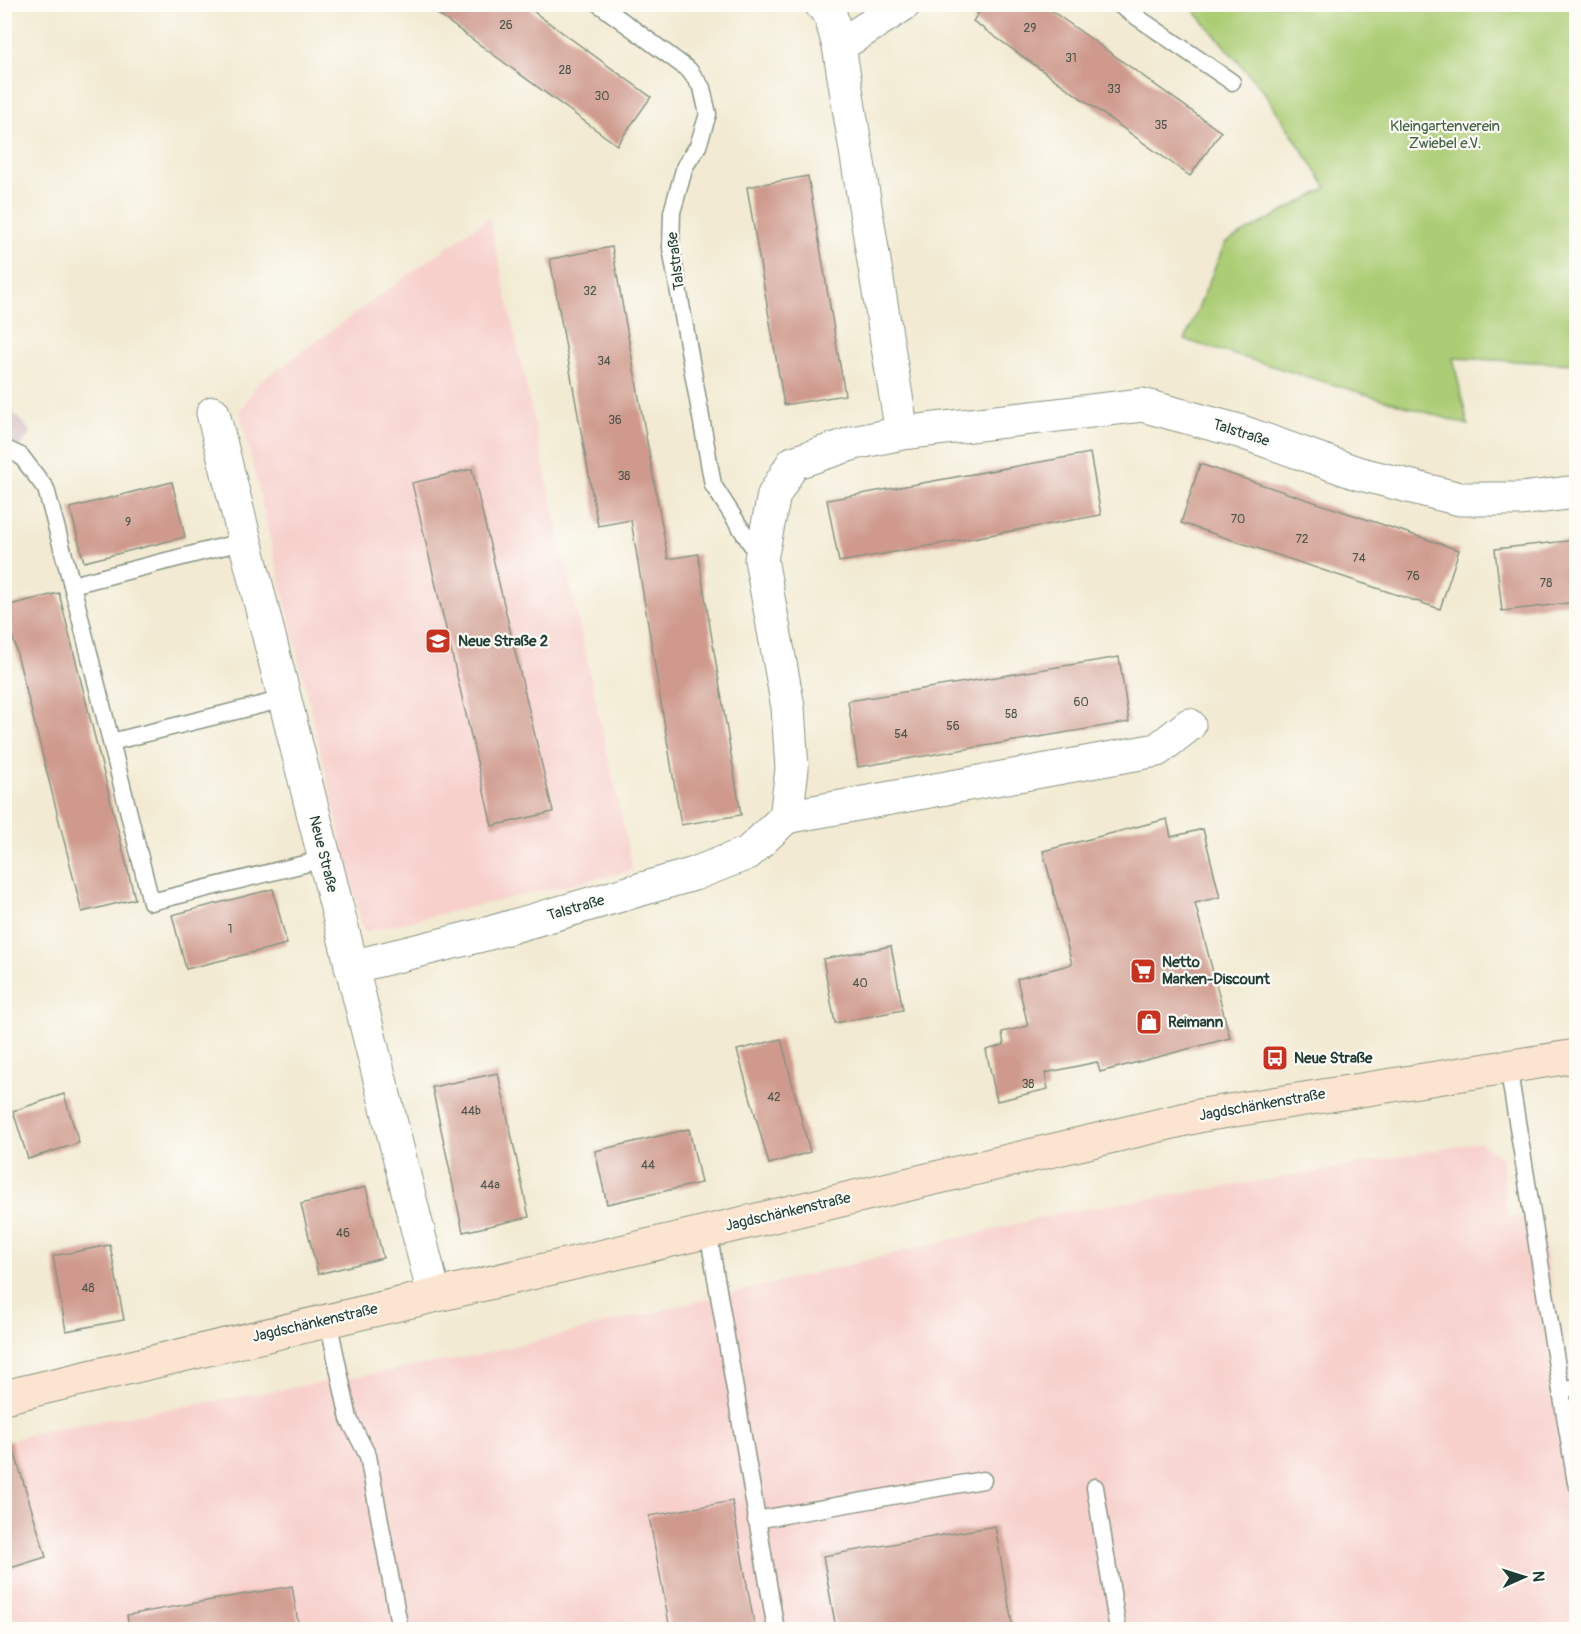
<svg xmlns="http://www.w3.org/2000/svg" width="1581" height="1634" font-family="Pangolin,sans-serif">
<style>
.built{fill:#f7d0cc}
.industrial{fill:#d2bec3}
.green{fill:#accd75;stroke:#668554;stroke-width:1.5}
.building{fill:#cf9a8d}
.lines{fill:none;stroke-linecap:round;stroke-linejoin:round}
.lane-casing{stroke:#889483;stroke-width:19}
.street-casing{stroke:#889483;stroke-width:35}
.secondary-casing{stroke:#889483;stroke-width:35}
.lane{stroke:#fff;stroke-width:16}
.street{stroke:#fff;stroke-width:33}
.secondary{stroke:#fce5d0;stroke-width:33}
.labels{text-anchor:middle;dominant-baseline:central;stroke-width:4.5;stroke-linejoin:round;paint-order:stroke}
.number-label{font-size:12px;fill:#4b544a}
.park-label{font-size:15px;fill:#426144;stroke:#fdfcf7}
.street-label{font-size:15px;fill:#1f3d34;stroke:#fdfcf7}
.poi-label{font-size:15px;font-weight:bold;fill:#1f3d34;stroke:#fdfcf7;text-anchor:start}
</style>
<rect width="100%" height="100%" fill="#fdfcf7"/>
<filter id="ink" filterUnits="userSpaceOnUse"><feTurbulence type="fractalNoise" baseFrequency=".0167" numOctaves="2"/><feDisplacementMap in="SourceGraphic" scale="12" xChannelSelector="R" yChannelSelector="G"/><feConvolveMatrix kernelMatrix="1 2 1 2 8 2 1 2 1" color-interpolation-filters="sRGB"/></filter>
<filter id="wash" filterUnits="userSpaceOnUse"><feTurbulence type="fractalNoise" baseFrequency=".008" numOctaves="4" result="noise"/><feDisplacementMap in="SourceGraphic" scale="24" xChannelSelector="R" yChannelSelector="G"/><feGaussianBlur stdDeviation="1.35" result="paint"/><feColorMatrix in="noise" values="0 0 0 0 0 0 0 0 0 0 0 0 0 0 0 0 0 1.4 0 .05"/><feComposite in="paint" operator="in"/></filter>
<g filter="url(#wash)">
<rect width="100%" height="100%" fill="#f2ead2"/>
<g class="built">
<path d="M489,217L633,870L363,932L240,411L257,384Z"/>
<path d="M1479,1142L1502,1158L1507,1217H1532L1538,1213L1576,1409V1629L5,1630V1442L37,1432L473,1356L1070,1211L1305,1174Z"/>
</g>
<path class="industrial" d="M4,402L31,432L5,465H4Z"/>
<path class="green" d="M1189,5H1576V364L1453,358L1468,425L1185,340L1225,243L1327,188L1265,93Z"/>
<g id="blocks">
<g class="building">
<path d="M424,4H523L651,97L617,145Z"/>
<path d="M985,4H1042L1221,132L1190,176L973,21Z"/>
<path d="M808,176L845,395L784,405L747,187Z"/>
<path d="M612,247L668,559L698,554L741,815L681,825L631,520L598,526L550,259Z"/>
<path d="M1090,453L1101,515L839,562L827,500Z"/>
<path d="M1200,464L1459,550L1440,609L1181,523Z"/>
<path d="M472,469L553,812L492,826L412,483Z"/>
<path d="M172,482L185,537L84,562L70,508Z"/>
<path d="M1576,540V602L1502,611L1495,549Z"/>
<path d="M59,593L135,899L82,912L5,606Z"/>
<path d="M1119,657L1129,722L858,767L848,701Z"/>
<path d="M1167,819L1171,837L1203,829L1220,897L1195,903L1230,1038L1100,1072L1097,1062L1045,1073L1048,1089L997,1101L986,1050L1004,1045L1002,1032L1028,1026L1017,979L1072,964L1043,851Z"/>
<path d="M273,889L287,944L186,969L172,915Z"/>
<path d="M891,946L903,1010L835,1023L823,959Z"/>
<path d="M781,1039L810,1152L769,1164L737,1050Z"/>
<path d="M498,1073L529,1217L463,1232L432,1087Z"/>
<path d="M64,1094L79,1143L28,1159L13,1111Z"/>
<path d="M689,1129L701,1183L607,1204L595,1151Z"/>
<path d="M366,1187L383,1258L318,1274L301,1204Z"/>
<path d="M110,1245L124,1320L66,1331L53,1256Z"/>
<path d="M11,1441L46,1557L4,1570V1442Z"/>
<path d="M732,1501L755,1629H670L649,1516Z"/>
<path d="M995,1526L1013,1629H836L823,1556Z"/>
<path d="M292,1586L299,1629H129L127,1615Z"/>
</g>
</g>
</g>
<g filter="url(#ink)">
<use href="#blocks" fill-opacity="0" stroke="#889483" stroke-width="1.5"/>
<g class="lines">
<g class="lane-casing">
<g id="lane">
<path d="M599,4L689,70L702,88L708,114L698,146L685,166L672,212L671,248L713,485L760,558"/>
<path d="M1118,4L1232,82"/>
<path d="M4,448L21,456L46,489L72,585"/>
<path d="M245,541L72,585L151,902L324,859"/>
<path d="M111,742L284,699"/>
<path d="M1508,1066L1576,1483"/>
<path d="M708,1231L776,1630"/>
<path d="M328,1320L349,1419L368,1456L400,1630"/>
<path d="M1561,1390L1576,1387"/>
<path d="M1095,1487L1118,1630"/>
<path d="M756,1520L983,1480"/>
</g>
</g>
<g class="street-casing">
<g id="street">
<path d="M821,4L830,14L839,46L902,433L1142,405L1239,431L1357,473L1460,499H1521L1576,492"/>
<path d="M839,46L904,4"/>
<path d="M213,413L434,1295"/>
<path d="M786,817L1157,750L1189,725"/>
<path d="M351,967L486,934L694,874L748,853L786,817L792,769L788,707L761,559L774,495L793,463L854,443L902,433"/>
</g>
</g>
<g class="secondary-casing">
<path id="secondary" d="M4,1397L1203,1115L1576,1056"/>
</g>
<use href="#lane" class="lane"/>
<use href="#street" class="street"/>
<use href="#secondary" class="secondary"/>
</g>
</g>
<defs>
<g id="school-square" transform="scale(1.35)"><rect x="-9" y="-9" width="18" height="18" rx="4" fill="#c8321e" stroke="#fdfcf7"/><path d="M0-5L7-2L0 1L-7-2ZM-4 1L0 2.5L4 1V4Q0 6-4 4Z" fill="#fff"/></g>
<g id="supermarket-square" transform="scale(1.35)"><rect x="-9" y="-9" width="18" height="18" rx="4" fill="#c8321e" stroke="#fdfcf7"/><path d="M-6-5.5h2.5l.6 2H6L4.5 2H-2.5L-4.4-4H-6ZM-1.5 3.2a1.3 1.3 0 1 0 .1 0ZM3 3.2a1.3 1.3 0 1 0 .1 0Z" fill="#fff"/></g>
<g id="shop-square" transform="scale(1.35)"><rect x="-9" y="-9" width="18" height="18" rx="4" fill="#c8321e" stroke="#fdfcf7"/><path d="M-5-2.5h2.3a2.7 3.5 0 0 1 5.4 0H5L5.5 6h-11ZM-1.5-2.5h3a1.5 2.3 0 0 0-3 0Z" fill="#fff"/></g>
<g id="bus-square" transform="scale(1.35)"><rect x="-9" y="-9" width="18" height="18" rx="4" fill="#c8321e" stroke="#fdfcf7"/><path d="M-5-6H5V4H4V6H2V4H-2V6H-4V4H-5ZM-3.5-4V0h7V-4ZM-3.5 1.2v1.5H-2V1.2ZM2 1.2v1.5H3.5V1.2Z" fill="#fff"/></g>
</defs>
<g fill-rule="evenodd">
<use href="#school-square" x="438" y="641"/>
<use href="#supermarket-square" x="1143" y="971"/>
<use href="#shop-square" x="1149" y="1022"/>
<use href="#bus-square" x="1275" y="1058"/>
</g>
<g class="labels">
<g class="number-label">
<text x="506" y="25">26</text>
<text x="1030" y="28">29</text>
<text x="1071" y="58">31</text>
<text x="565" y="70">28</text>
<text x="1114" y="89">33</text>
<text x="602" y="96">30</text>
<text x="1161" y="125">35</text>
<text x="590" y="291">32</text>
<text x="604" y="361">34</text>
<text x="615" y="420">36</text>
<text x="624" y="476">38</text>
<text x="1238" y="519">70</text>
<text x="128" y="522">9</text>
<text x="1302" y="539">72</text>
<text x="1359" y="558">74</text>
<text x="1413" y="576">76</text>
<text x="1546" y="583">78</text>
<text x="1081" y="702">60</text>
<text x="1011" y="714">58</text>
<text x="953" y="726">56</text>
<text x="901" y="734">54</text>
<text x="230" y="929">1</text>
<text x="860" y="983">40</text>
<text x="1028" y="1084">38</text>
<text x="774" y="1097">42</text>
<text x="471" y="1111">44b</text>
<text x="648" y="1165">44</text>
<text x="490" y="1185">44a</text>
<text x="343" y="1233">46</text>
<text x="88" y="1288">48</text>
</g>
<g class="park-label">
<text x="1445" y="126">Kleingartenverein<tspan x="1445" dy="17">Zwiebel e.V.</tspan></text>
</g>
<g class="street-label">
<text transform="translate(676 261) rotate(-97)">Talstraße</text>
<text transform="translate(1241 433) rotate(18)">Talstraße</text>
<text transform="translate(323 854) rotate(76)">Neue Straße</text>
<text transform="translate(576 908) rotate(-16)">Talstraße</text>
<text transform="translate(1262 1105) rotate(-10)">Jagdschänkenstraße</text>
<text transform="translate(788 1212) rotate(-13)">Jagdschänkenstraße</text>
<text transform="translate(315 1323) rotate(-13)">Jagdschänkenstraße</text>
</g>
<g class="poi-label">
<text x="458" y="641">Neue Straße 2</text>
<text x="1162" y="962">Netto<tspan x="1162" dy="17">Marken-Discount</tspan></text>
<text x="1168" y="1022">Reimann</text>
<text x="1294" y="1058">Neue Straße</text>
</g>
</g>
<rect width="1581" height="1634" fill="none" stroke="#fdfcf7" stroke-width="24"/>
<g transform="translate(1524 1577) rotate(87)" stroke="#fdfcf7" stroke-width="4.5" paint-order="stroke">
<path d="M0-4.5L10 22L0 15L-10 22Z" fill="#1f3d34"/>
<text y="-9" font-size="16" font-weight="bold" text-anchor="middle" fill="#1f3d34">N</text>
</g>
</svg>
